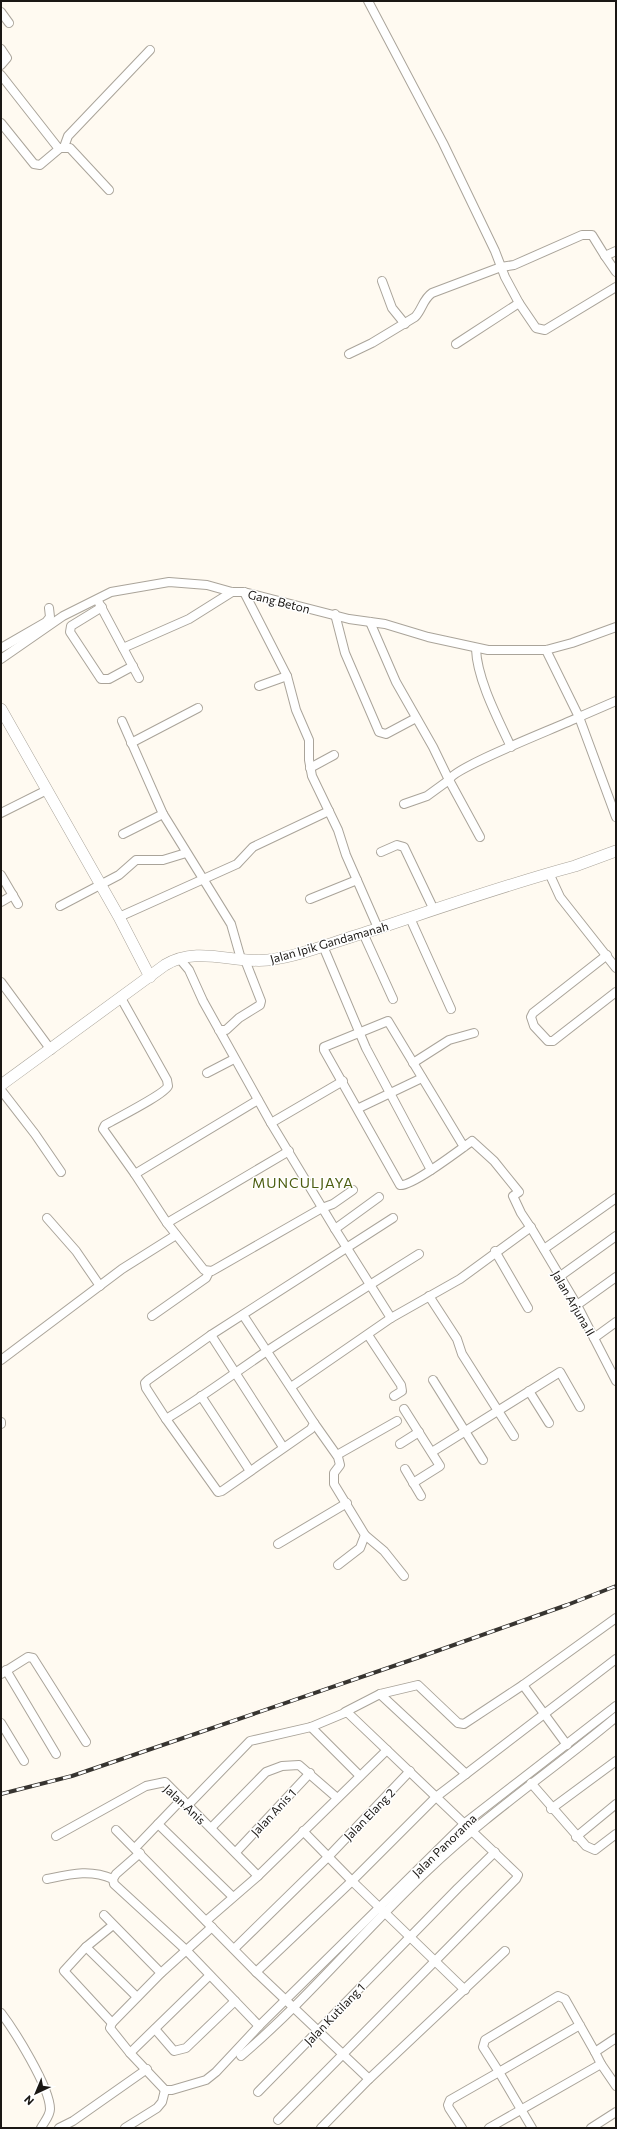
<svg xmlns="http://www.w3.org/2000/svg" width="617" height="2129" font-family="Commissioner,sans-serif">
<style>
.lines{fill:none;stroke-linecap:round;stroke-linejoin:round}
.street-casing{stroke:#aaa49a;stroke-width:10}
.secondary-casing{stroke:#aaa49a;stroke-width:12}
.street{stroke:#fff;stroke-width:8}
.secondary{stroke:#fff;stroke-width:11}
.rail-casing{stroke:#373430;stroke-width:4}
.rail{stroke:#fff;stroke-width:2.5;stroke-dasharray:8;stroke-linecap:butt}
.labels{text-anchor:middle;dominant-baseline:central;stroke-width:3;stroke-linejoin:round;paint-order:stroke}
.street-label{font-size:12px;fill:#1a1714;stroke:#fff}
.quarter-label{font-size:14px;letter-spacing:1px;fill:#4c5d10;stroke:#fff}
</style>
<rect width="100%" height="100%" fill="#fffaf1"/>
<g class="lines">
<g class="street-casing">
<g id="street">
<path d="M368,1L443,143L495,251L505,277L519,303L536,328L545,330L616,287"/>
<path d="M1,12L9,23"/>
<path d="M1,49L7,58L1,65"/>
<path d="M1,75L59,149L40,165L34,164L1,123"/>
<path d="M64,147L68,136L150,50"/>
<path d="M61,148H70L109,190"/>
<path d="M605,256L616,272"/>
<path d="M382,281L392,308L405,324"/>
<path d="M456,344L519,303"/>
<path d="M349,354L372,343L415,317C422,310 423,299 432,293L501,267L514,265L582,235H592L605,256L616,251"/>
<path d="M244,592L287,676L296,710L309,740V760L312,776L338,830L346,855L378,928"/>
<path d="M99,603L139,678"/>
<path d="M102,607L71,626L70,632L101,679H109L133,666"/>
<path d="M335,614L345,653L379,732L386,734L416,718"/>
<path d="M370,622L396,682L433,747L449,780C454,767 559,727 579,717L616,817"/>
<path d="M1,648L46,622L50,617L49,608"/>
<path d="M123,648L189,619L232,592"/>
<path d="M476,649C477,679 498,719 511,747"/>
<path d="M546,650L579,717L616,701"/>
<path d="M1,659L63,616L111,592L169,582L207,585L232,592H244L349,619L385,624L428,637L488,650H546L572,643L616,627"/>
<path d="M259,686L287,676"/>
<path d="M122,721L163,814L231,924L241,959"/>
<path d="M131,743L198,708"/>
<path d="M310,768L334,755"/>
<path d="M404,804L427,796L449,780L480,837"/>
<path d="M1,813L47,790"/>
<path d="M123,834L163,814"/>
<path d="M381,852L397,845L404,847L434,910"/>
<path d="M549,873L560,897L616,968"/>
<path d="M1,875L18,904"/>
<path d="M310,899L357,880"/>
<path d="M1,902L13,895"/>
<path d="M60,906L119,875L136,860H163L186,853"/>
<path d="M119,917L237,864L253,847L329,811"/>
<path d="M410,918L451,1009"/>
<path d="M363,933L393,999"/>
<path d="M323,946L366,1048L431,1170"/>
<path d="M607,955L533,1013L531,1017L534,1026L548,1041H553L616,992"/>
<path d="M179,958L189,970L203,1001L271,1123L335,1229L391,1318"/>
<path d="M1,982L51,1050"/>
<path d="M121,998L167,1080L168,1086C165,1094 117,1118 105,1125L103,1129L135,1174L167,1223L204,1270L212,1271L322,1208L333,1204L353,1190"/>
<path d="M219,1030H226L239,1018L260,1005L261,1001L245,960"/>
<path d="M413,1063L449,1040L474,1033"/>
<path d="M207,1073L234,1059"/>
<path d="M1,1090L35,1134L61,1172"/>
<path d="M359,1108L422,1078"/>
<path d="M271,1123L343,1081"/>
<path d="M464,1147L388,1021L324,1047V1050L400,1185C411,1187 461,1149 472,1141L494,1161L519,1192L513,1196L521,1213L533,1231L577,1305L616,1381"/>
<path d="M135,1174L258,1100"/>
<path d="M47,1218L76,1251L100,1286"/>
<path d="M167,1223L289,1151"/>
<path d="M335,1229L379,1197"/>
<path d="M544,1249L616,1198"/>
<path d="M495,1251L528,1308"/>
<path d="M559,1277L616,1236"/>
<path d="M429,1296L457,1339L462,1354L514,1436"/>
<path d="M577,1305L616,1277"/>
<path d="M243,1315L314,1423L311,1429L222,1491L218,1492L166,1419C201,1398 233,1374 267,1351C317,1318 368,1286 419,1254"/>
<path d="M152,1316L206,1278L209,1272"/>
<path d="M211,1335L283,1447"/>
<path d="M368,1335L401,1385L402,1391L394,1396"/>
<path d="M594,1338L616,1322"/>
<path d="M1,1360L122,1269L176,1235"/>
<path d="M433,1380L483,1460"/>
<path d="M291,1387L391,1318L460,1279L531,1227"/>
<path d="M529,1391L549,1423"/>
<path d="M201,1396L250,1471"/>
<path d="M404,1409L440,1466L413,1483"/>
<path d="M166,1419L146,1388L145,1383L148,1380L211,1335L393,1218"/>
<path d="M1,1422V1424"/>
<path d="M314,1423L338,1457L340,1465L334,1473V1484L365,1535L360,1548L338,1565"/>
<path d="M400,1444L419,1432"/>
<path d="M432,1452L560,1372L580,1407"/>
<path d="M337,1455L397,1421"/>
<path d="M405,1469L421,1496"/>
<path d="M365,1535L384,1551L404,1576"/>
<path d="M278,1544L347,1503"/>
<path d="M6,1670L56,1754"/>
<path d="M1,1674L28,1657L33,1658L86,1742"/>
<path d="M523,1685L567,1745"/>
<path d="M380,1694L466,1774"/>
<path d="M345,1712L380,1694L418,1685L458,1723L464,1724L523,1685L616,1618"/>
<path d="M1,1723L24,1761"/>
<path d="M311,1727L360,1776"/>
<path d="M531,1783L586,1846L595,1850L616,1834"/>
<path d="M188,1805L250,1741L311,1727L347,1712L518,1875L516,1879L278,2120"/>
<path d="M551,1809L616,1761"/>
<path d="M158,1824L233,1897"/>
<path d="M211,1828L266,1772L282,1766L299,1765L336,1797"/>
<path d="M116,1830L256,1972L369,2079"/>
<path d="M303,1831L352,1881L465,1990"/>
<path d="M56,1836L146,1786L165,1782L258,1876"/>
<path d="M576,1837L616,1804"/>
<path d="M135,1848L182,1799"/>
<path d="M236,1852L310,1773"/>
<path d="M140,1853L116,1874L113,1879L114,1884L186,1950L259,2026"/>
<path d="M47,1879C71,1874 90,1869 113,1879"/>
<path d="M104,1915L161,1973"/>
<path d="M206,1921L258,1876L387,1750"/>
<path d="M86,1947L137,1997"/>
<path d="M234,1949L328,1857L410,1771"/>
<path d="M256,1972L352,1881L436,1797L616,1659"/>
<path d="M1,2013C14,2030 50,2087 50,2109C50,2116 44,2122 41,2128"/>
<path d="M112,2023L64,1971L86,1947L113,1925"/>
<path d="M580,2025L499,2072L483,2047L485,2040L558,1996L565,1999L595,2052"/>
<path d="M155,2029L174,2051L186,2048L235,2001"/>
<path d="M616,2038L595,2052L601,2064L616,2086"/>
<path d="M130,2053L209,1976"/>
<path d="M241,2056C308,1999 364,1930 428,1870C487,1814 554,1769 616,1717"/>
<path d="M165,2090L130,2053L110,2028L112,2023L161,1973L212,1927"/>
<path d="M258,2092L458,1888L495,1852"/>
<path d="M59,2128L73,2121L147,2069"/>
<path d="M125,2128L157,2108L162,2102L165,2090H172L206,2080L216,2072L259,2026L465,1823L616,1706"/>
<path d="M321,2128L369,2079L505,1951"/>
<path d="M462,2128L449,2108L448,2105L450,2100L499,2072L532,2128"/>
<path d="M489,2128L601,2064"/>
<path d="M591,2128L616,2112"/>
</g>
</g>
<g class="secondary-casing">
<g id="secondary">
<path d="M1,709L119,917L150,977"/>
<path d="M1,1085L165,965C198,945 233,964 268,960C301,956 333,942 364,933C434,910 504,885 575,866L616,851"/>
</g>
</g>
<use href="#street" class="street"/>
<use href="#secondary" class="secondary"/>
<g class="rail-casing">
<path id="rail" d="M1,1794L72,1776L417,1658L567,1605L616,1586"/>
</g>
<use href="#rail" class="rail"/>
</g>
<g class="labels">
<g class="street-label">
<text transform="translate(279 601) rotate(14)">Gang Beton</text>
<text transform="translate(329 942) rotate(-16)">Jalan Ipik Gandamanah</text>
<text transform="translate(574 1303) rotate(60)">Jalan Arjuna II</text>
<text transform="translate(185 1804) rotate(43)">Jalan Anis</text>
<text transform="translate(273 1812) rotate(-47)">Jalan Anis 1</text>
<text transform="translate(369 1814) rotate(-46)">Jalan Elang 2</text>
<text transform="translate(444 1845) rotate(-44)">Jalan Panorama</text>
<text transform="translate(334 2014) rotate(-46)">Jalan Kutilang 1</text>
</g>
<g class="quarter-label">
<text x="303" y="1182">MUNCULJAYA</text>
</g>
</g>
<rect width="617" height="2129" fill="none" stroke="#1a1714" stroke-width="4"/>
<g transform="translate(36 2093) rotate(224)" stroke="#ffffff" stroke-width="3" paint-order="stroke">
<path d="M0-3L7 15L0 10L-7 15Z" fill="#1a1714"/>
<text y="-6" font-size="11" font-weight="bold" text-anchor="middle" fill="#1a1714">N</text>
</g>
</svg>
